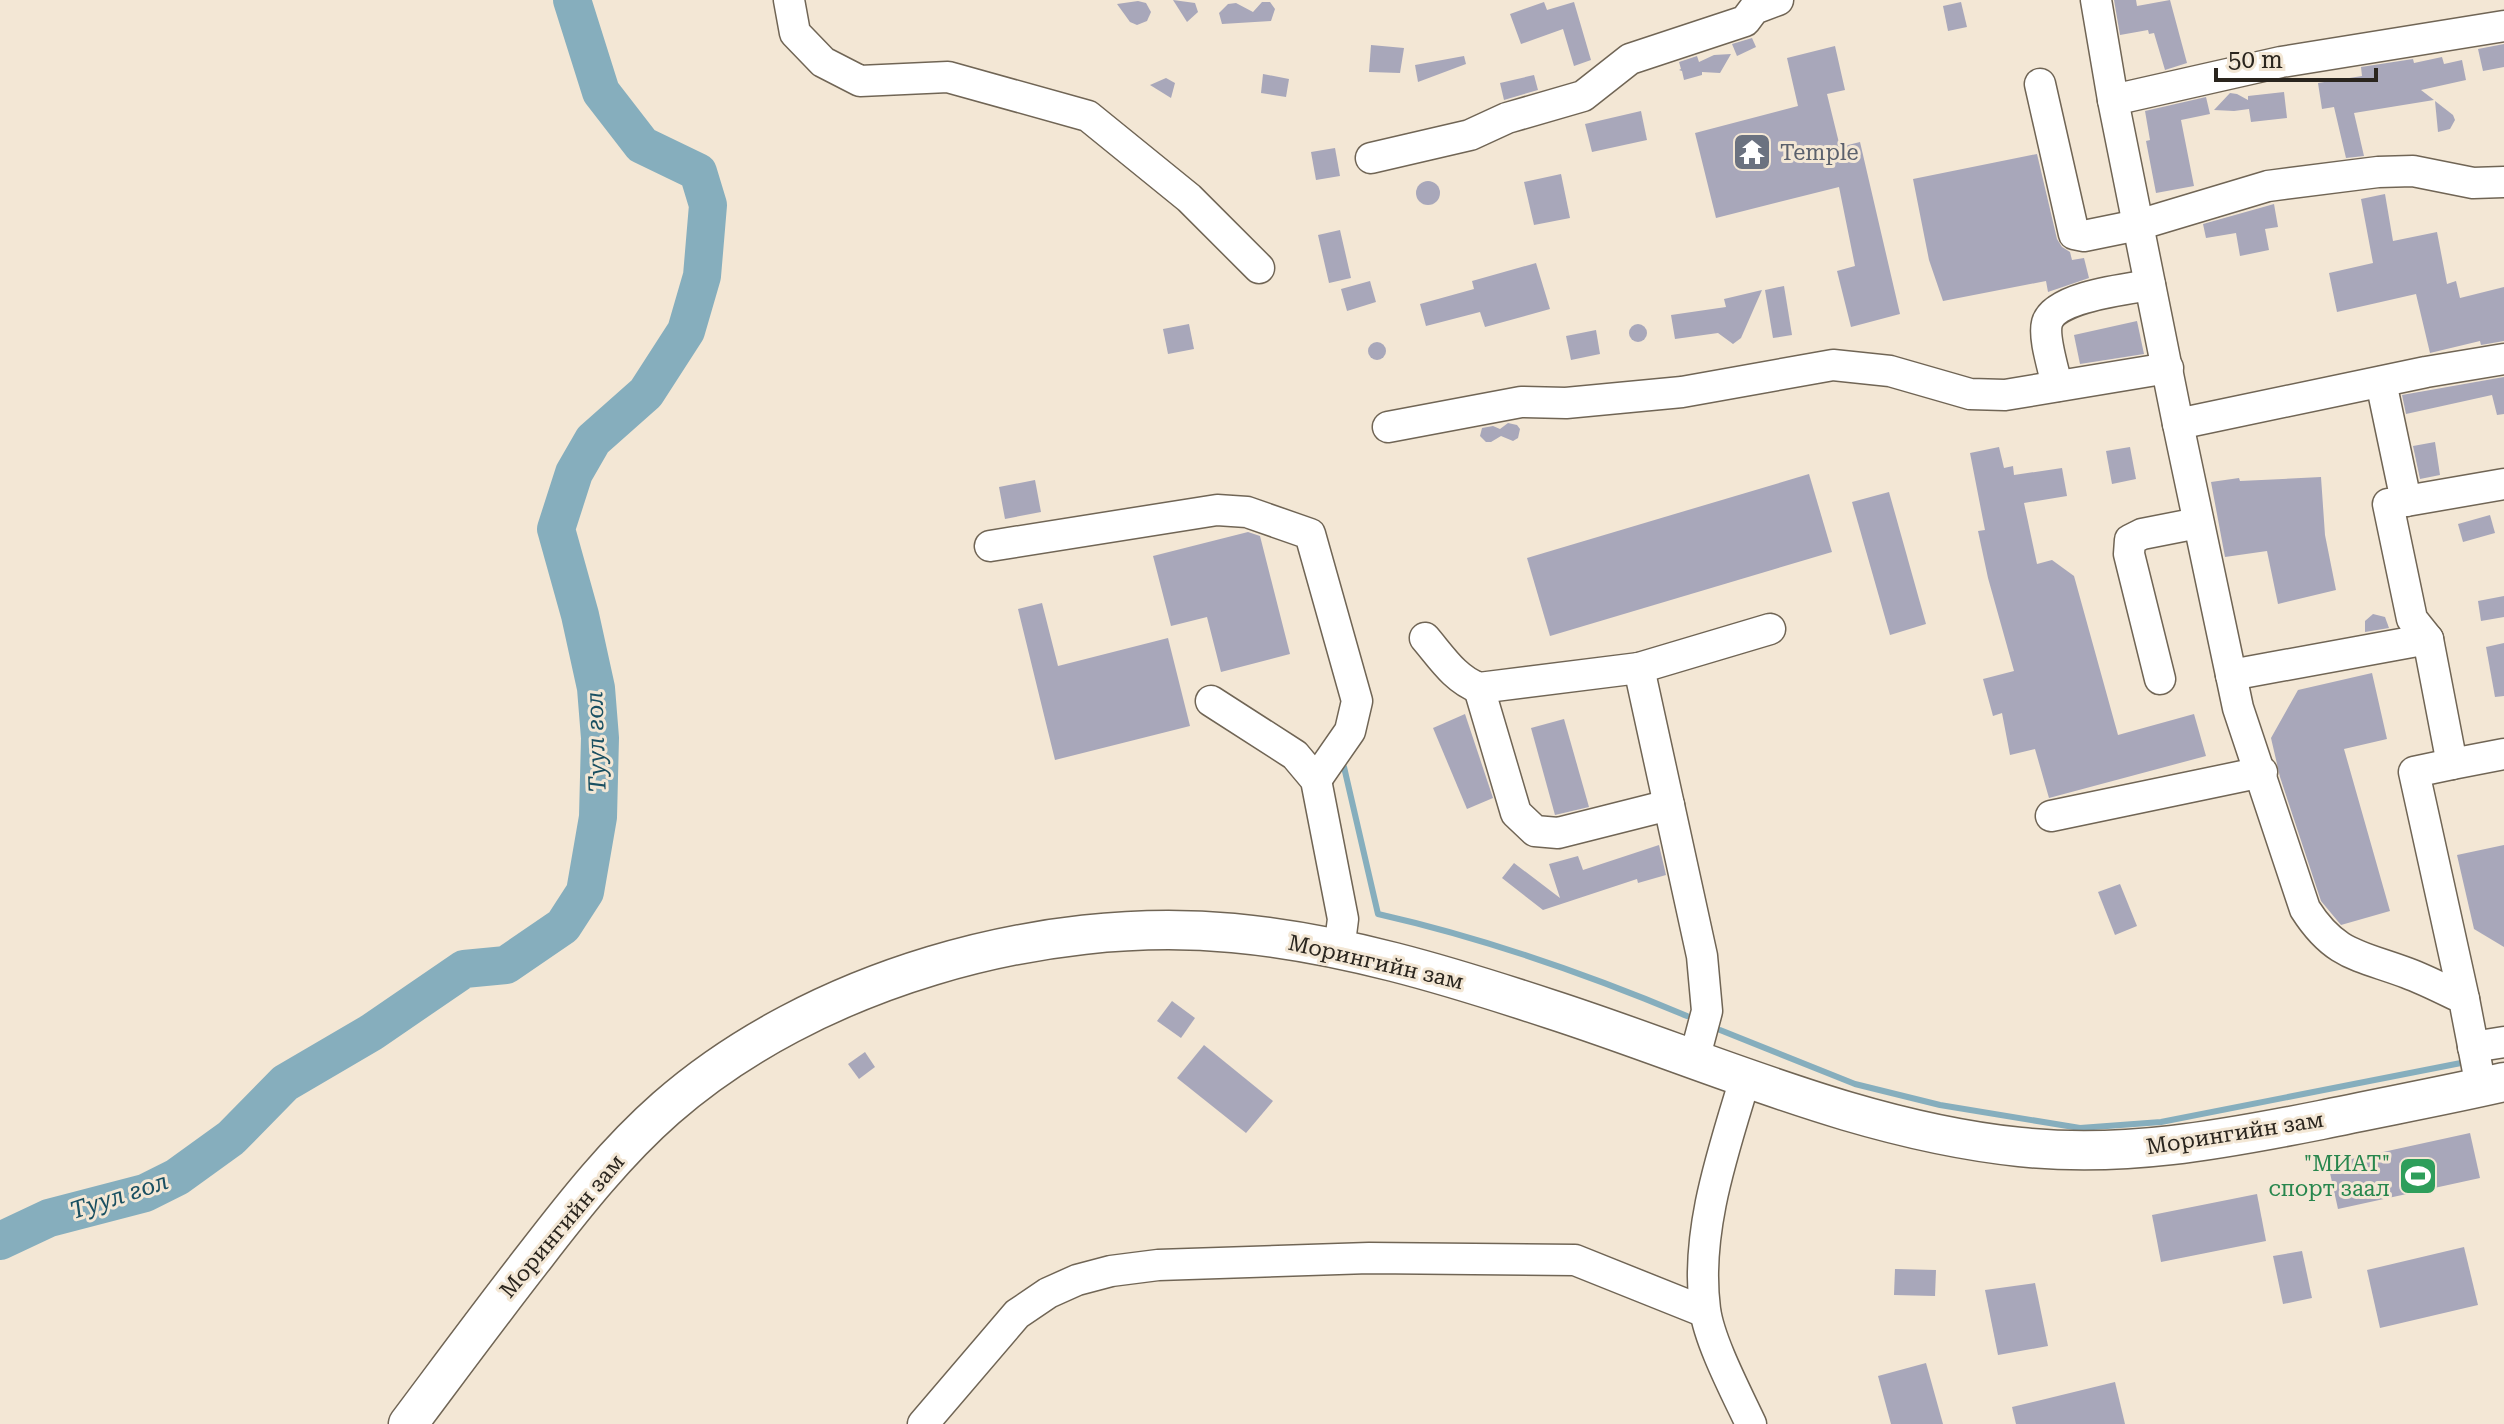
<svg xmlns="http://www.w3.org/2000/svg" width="2504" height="1424" font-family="'Roboto Serif',serif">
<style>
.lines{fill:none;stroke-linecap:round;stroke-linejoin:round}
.stream{stroke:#86aebd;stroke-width:6}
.river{stroke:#86aebd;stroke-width:38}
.building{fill:#a8a7ba}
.minor-casing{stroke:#706555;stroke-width:33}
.major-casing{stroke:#706555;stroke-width:41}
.minor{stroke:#fff;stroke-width:30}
.major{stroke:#fff;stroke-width:38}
.labels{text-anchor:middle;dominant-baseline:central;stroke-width:6;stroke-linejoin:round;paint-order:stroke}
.worship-label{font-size:22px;fill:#5b616d;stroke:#f3e7d5;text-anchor:start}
.street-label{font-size:22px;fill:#2a251e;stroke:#f3e7d5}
.leisure-label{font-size:22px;fill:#27864d;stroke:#f3e7d5;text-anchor:end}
.water-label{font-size:24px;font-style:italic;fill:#194f61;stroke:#f3e7d5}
</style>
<rect width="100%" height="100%" fill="#f3e7d5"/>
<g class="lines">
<g class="stream">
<path d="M1344,767L1378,914C1484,938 1587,974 1687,1016"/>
<path d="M1720,1030L1855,1084L1940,1105L2080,1128L2161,1122L2466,1062"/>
</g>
<path class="river" d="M0,1241L49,1218L145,1193L177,1177L231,1138L285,1083L372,1032L464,969L506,965L563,926L585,892L598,817L600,738L596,688L580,615L556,529L574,473L593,440L646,393L686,331L702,276L708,205L698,172L642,145L601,92L572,0"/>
</g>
<g class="building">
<path d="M1173,0L1195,3L1198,12L1187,22Z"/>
<path d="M2114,0H2136L2137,6L2170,0L2187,63L2165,70L2154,33L2149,34L2148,30L2120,35Z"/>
<path d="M1138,1L1146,3L1151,12L1147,21L1137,25L1130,22L1117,4Z"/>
<path d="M1262,2H1270L1275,9L1271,21L1222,24L1219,13L1228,4L1236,3L1253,12Z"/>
<path d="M1544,2L1547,10L1574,2L1591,60L1574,66L1563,29L1521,44L1510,14Z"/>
<path d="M1961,2L1967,27L1948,31L1943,6Z"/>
<path d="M1752,38L1756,47L1737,56L1732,44Z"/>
<path d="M2504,44V67L2483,71L2478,49Z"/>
<path d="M1371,45L1404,48L1400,73L1369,72Z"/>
<path d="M1835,46L1845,90L1827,94L1840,147L1860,142L1900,314L1851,327L1837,271L1855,266L1839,187L1716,218L1695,133L1798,106L1787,58Z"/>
<path d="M1731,54L1720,73L1702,72V75L1684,80L1682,71L1679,70L1681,69L1679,62L1697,56L1699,62L1714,55Z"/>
<path d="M1464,56L1466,64L1418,82L1415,65Z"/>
<path d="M2442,57L2444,64L2462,60L2466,80L2421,90L2434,100L2354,113L2364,156L2346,158L2334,107L2322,109L2318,83L2362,76L2361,67L2413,59L2414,63Z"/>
<path d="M1263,74L1289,79L1286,97L1261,93Z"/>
<path d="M1534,75L1538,90L1504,100L1500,83Z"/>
<path d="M1166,78L1175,83L1171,98L1150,85Z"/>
<path d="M2284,92L2287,118L2251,122L2249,109L2234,111L2214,110L2230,93L2237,94L2248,100V96Z"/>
<path d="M2206,97L2210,114L2181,120L2194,186L2156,193L2146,141L2150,140L2145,111Z"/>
<path d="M2435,101L2453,115L2455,120L2450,129L2438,132Z"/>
<path d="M1641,111L1647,140L1592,152L1585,124Z"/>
<path d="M1335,148L1340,176L1316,180L1311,152Z"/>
<path d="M2037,154L2057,239L2062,247L2070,252L2072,260L2084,258L2089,278L2048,292L2046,281L1943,301L1929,260L1913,179Z"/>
<path d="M1561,174L1570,218L1534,225L1524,182Z"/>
<circle cx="1428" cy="193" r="12"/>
<path d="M2385,194L2393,241L2437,232L2447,284L2456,281L2460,298L2504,287V341L2481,345L2480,341L2430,353L2416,294L2337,312L2329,273L2373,263L2361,199Z"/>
<path d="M2274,204L2278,227L2265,229L2269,250L2240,256L2236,233L2206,238L2203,224Z"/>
<path d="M1340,230L1351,278L1329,283L1318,235Z"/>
<path d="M1536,263L1550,309L1485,327L1480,312L1426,326L1420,304L1474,289L1472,281Z"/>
<path d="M1370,281L1376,302L1347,311L1341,289Z"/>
<path d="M1784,286L1792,335L1773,338L1765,290Z"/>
<path d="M1762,290L1741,338L1733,344L1718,333L1675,339L1671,315L1726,307L1724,299Z"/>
<path d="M2137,321L2144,354L2080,364L2074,335Z"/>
<circle cx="1638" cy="333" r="9"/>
<path d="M1189,324L1194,349L1168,354L1163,329Z"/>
<path d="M1596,330L1600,354L1571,360L1566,336Z"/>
<circle cx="1377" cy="351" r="9"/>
<path d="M2504,377V414L2497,415L2492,395L2406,414L2402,395Z"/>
<path d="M1508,423L1517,425L1520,429L1518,438L1513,441L1501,436L1491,442H1486L1480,436L1482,428L1493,426L1500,429Z"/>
<path d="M2435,442L2440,475L2420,479L2413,446Z"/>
<path d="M1999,447L2004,468L2013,466L2014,475L2062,468L2067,496L2024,503L2037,564L2052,560L2074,576L2118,735L2194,714L2206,756L2049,798L2035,749L2010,755L2002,713L1993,716L1983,679L2014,671L1988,578L1978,531L1985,530L1970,453Z"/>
<path d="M2130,447L2136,479L2112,484L2106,451Z"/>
<path d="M1809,474L1832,552L1550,636L1527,558Z"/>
<path d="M2321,477L2325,535L2336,590L2278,604L2267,551L2225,557L2211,482L2239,478L2240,481Z"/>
<path d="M1035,480L1041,512L1005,519L999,487Z"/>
<path d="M1889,492L1926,624L1890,635L1852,502Z"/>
<path d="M2490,515L2495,533L2463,542L2458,524Z"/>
<path d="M1248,532L1260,536L1290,654L1221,672L1207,617L1171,626L1153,556Z"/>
<path d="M2504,596V617L2481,621L2478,601Z"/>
<path d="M1042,603L1058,666L1168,638L1190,726L1055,760L1018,609Z"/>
<path d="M2373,614L2385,617L2389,628L2365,632V621Z"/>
<path d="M2504,643V696L2495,697L2486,647Z"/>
<path d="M2372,673L2387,739L2344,749L2390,911L2341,925L2321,901L2280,777L2271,738L2298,690Z"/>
<path d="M1465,714L1493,798L1467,809L1433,728Z"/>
<path d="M1564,719L1589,807L1555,815L1531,728Z"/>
<path d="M1659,845L1666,875L1638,883L1637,879L1543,910L1502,878L1514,863L1560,898L1549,864L1578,856L1583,870Z"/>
<path d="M2504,845V947L2474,929L2457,855Z"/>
<path d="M2120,884L2137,926L2115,935L2098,892Z"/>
<path d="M1172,1001L1195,1018L1181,1038L1157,1021Z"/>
<path d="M1204,1045L1273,1101L1246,1133L1177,1078Z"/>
<path d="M865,1052L875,1067L859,1079L848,1064Z"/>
<path d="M2470,1133L2480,1178L2338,1209L2328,1164Z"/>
<path d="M2257,1194L2266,1241L2161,1262L2152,1215Z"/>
<path d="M2464,1247L2478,1305L2380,1328L2367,1270Z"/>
<path d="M2302,1251L2312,1298L2283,1304L2273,1256Z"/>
<path d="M1895,1269L1936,1270L1935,1296L1894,1295Z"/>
<path d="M2035,1283L2048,1346L1998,1355L1985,1290Z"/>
<path d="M1926,1363L1943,1424H1891L1878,1376Z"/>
<path d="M2115,1382L2125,1424H2016L2012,1407Z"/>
</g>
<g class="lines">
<g class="minor-casing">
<g id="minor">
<path d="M789,0L795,33L823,62L860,81L948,77L1088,116L1189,198L1259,268"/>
<path d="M2096,0L2113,100L2178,424L2238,708L2305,909C2335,956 2359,955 2407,973C2426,980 2445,990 2464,999L2481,1087"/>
<path d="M2040,84L2074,234L2084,236L2138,225L2268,186L2378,172L2413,171L2473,183L2504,182"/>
<path d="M2113,100L2281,62L2504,26"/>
<path d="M1371,158L1470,135L1507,118L1583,96L1630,59L1745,21L1754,9L1778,0"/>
<path d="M2381,382L2406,501L2388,504L2412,619L2428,639L2452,764L2504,754"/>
<path d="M2057,386C2054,370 2043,338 2047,323C2054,297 2127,289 2150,285"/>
<path d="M2178,424L2426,372L2504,359"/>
<path d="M1388,427L1521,402L1566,403L1682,392L1833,365L1890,371L1970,394L2005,395L2168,368"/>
<path d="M2406,501L2504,484"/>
<path d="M990,546L1217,510L1247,512L1310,534L1357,701L1350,731L1316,780"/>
<path d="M1425,638C1442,658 1455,679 1479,688L1639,668L1702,956L1707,1011L1694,1060"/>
<path d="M1639,668L1770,629"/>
<path d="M2231,675L2428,639"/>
<path d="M2160,679L2129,554L2130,540L2142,534L2198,523"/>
<path d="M1479,688L1516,813L1535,831L1558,833L1669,805"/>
<path d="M1211,701L1295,755L1316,780L1343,919L1339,950"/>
<path d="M2452,764L2414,772L2464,999"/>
<path d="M2051,816L2262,772"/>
<path d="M2473,1047L2504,1042"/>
<path d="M1745,1079C1723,1152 1695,1232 1705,1309C1709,1341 1737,1394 1751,1424"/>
<path d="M923,1424L1017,1314L1048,1293L1077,1280L1111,1271L1158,1265L1369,1258L1575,1260L1705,1312"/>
</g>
</g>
<g class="major-casing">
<path id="major" d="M408,1424C450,1368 492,1311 535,1256C575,1204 617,1151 666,1108C812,980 1041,915 1233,933C1342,943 1447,975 1550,1009C1705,1059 1856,1130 2020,1147C2123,1158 2220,1140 2321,1120C2382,1107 2443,1096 2504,1082"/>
</g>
<use href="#minor" class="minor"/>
<use href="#major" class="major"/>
</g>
<defs>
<g id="temple-square" transform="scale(2)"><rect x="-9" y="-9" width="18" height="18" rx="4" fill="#6b7280" stroke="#f3e7d5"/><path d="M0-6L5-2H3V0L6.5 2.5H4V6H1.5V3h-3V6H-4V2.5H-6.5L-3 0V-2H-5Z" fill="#fff"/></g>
<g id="stadium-square" transform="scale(2)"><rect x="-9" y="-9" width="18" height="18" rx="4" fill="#2e9e5b" stroke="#f3e7d5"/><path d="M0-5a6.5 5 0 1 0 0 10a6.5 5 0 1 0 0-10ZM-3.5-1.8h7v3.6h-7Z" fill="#fff"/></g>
</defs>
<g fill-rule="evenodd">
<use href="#temple-square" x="1752" y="152"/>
<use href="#stadium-square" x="2418" y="1176"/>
</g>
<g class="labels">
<g class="worship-label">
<text x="1780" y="152">Temple</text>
</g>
<g class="street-label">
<text transform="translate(1376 962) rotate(13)">Морингийн зам</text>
<text transform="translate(2235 1133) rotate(-9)">Морингийн зам</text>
<text transform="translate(562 1226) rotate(-50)">Морингийн зам</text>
</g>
<g class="leisure-label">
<text x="2390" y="1163">"МИАТ"<tspan x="2390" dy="25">спорт заал</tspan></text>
</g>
<g class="water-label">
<text transform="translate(596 742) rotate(-92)">Туул гол</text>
<text transform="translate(119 1196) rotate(-18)">Туул гол</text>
</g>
</g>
<path d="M2216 68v12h160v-12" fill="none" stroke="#2a251e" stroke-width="4"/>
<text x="2228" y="68" font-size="24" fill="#2a251e" stroke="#f3e7d5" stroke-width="6" paint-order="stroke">50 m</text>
</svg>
